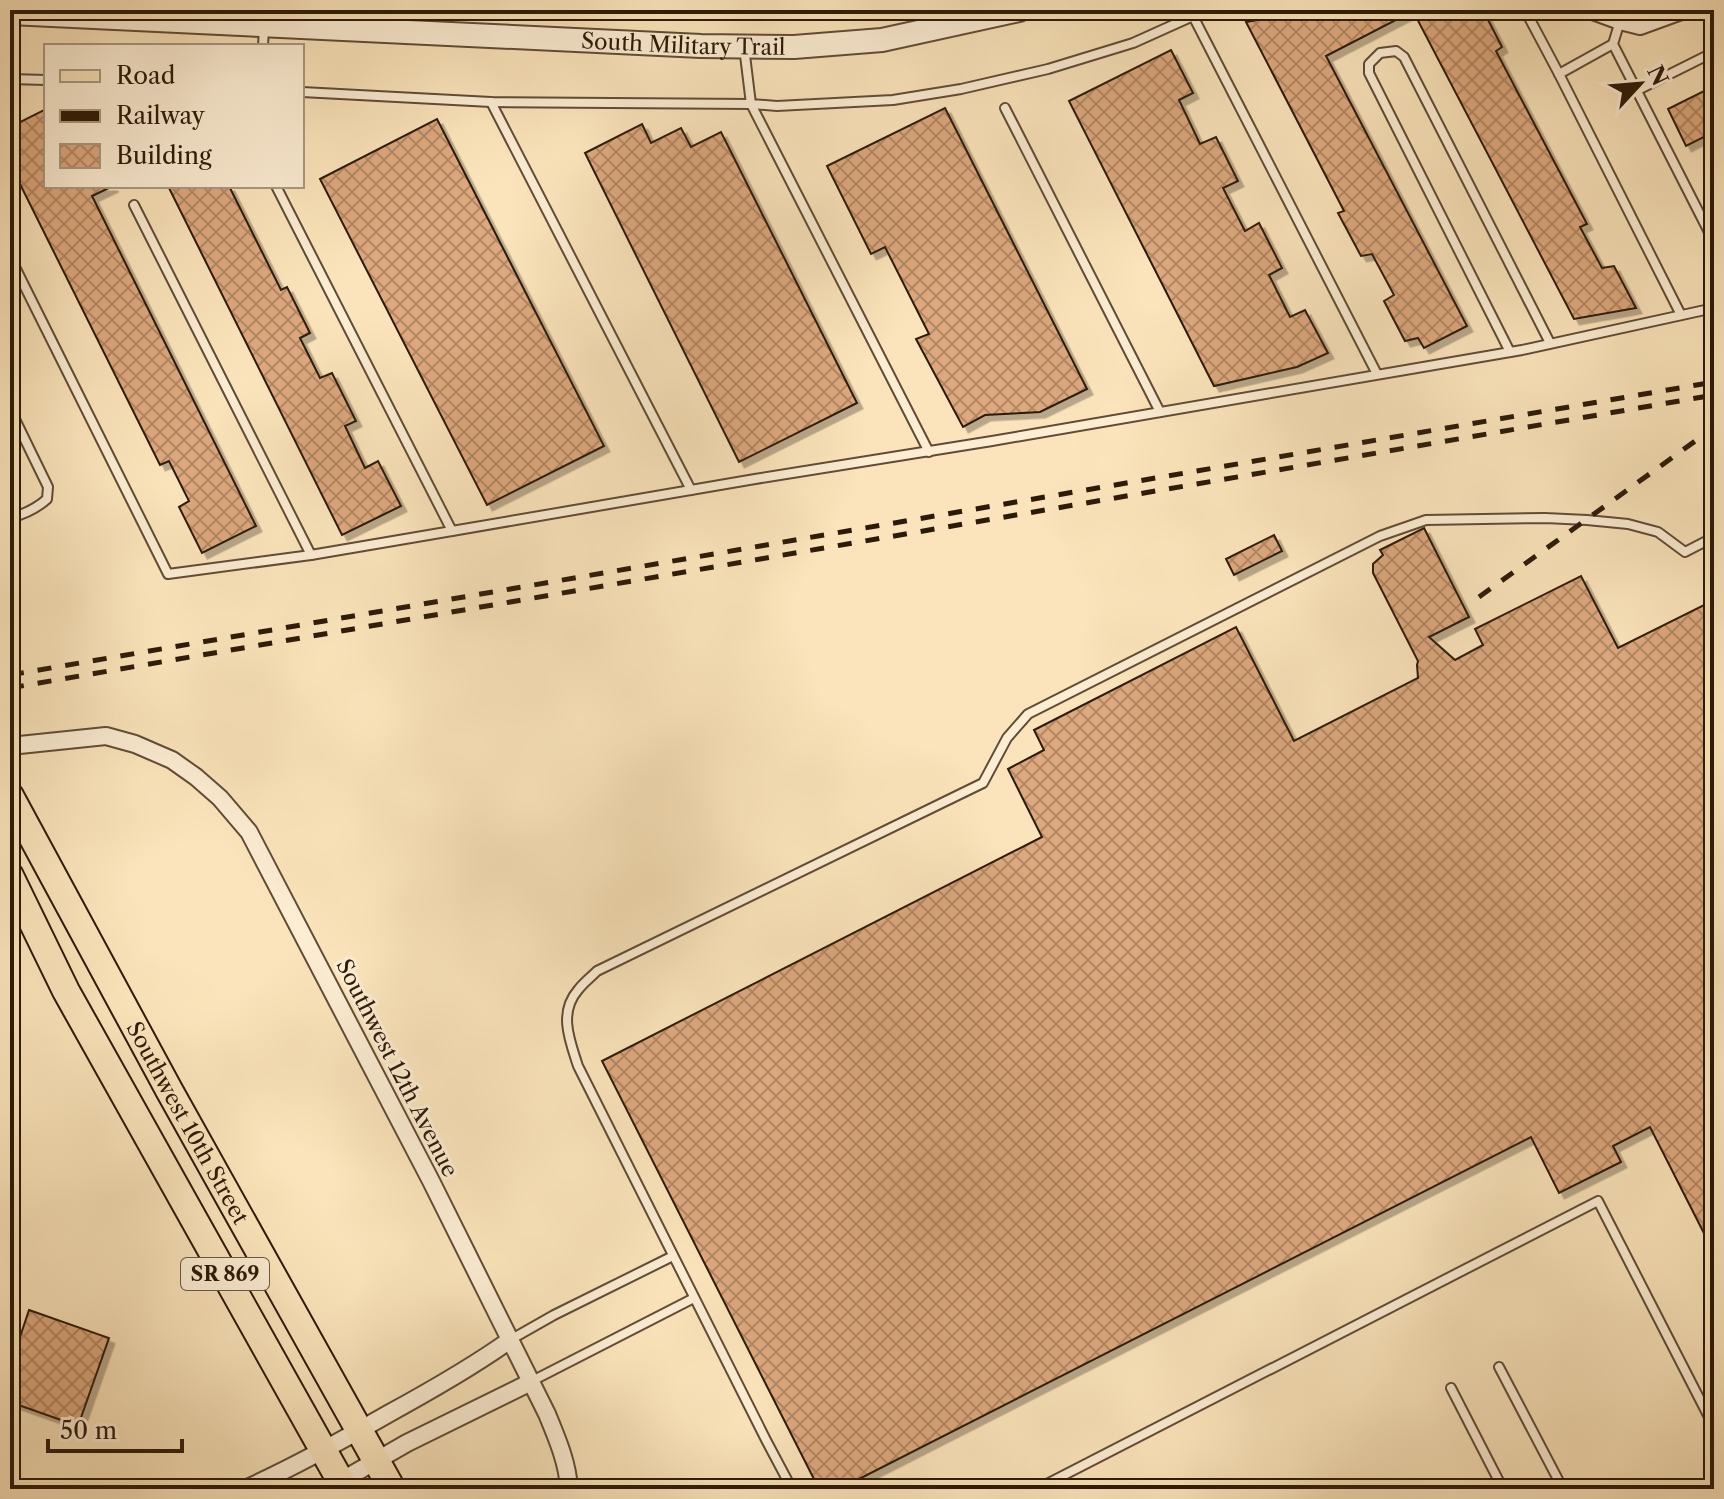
<svg xmlns="http://www.w3.org/2000/svg" width="1724" height="1499" font-family="'Libre Caslon Text',serif">
<style>
.building{fill:url(#building-cross-hatch);stroke:#2c1a08;stroke-width:2;filter:url(#shadow)}
.lines{fill:none;stroke-linecap:round;stroke-linejoin:round}
.service-casing{stroke:#604c35;stroke-width:12}
.minor-casing{stroke:#604c35;stroke-width:20}
.tertiary-casing{stroke:#604c35;stroke-width:26}
.primary-casing{stroke:#2c1a08;stroke-width:30}
.service{stroke:#fcedd3;stroke-width:8}
.minor{stroke:#fcedd3;stroke-width:16}
.tertiary{stroke:#fcedd3;stroke-width:22}
.primary{stroke:#fbe4bb;stroke-width:26}
.rail{stroke:#2c1a08;stroke-width:5;stroke-dasharray:14 14;stroke-linecap:butt}
.labels{text-anchor:middle;dominant-baseline:central;stroke-width:6;stroke-linejoin:round;paint-order:stroke}
.shield{fill:#fcedd3;stroke:#6a5945;stroke-width:2}
.shield-label{font-size:20px;font-weight:bold;fill:#2c1a08}
.street-label{font-size:22px;fill:#2c1a08;stroke:#fcedd3}
</style>
<defs>
<pattern id="building-cross-hatch" width="8" height="8" patternUnits="userSpaceOnUse" patternTransform="scale(2)"><rect width="8" height="8" fill="#dda87d"/><path d="M0 0l8 8M0 8l8-8" fill="none" stroke="#b38864"/></pattern>
<filter id="shadow"><feDropShadow dx="5.5" dy="5.5" stdDeviation="0" flood-color="#0004"/></filter>
</defs>
<rect width="100%" height="100%" fill="#fbe4bb"/>
<filter id="stains"><feTurbulence type="fractalNoise" baseFrequency=".0025" numOctaves="4"/><feColorMatrix values="0 0 0 0 .2 0 0 0 0 .09 0 0 0 0 .02 0 0 0 .5 -.17"/></filter>
<radialGradient id="worn" r=".72"><stop offset=".6" stop-color="#630" stop-opacity="0"/><stop offset="1" stop-color="#630" stop-opacity=".3"/></radialGradient>
<g class="building">
<path d="M1315,10H1483L1502,47L1496,51L1587,224L1580,227L1602,268L1614,266L1636,308L1574,319L1413,11L1326,56L1467,326L1424,348L1418,338L1405,341L1384,301L1394,295L1372,254L1361,256L1338,213L1344,211L1246,22Z"/>
<path d="M1171,50L1193,93L1179,100L1200,144L1216,137L1238,181L1223,188L1245,231L1259,223L1282,268L1269,275L1290,317L1305,310L1328,353L1297,367L1214,386L1069,101Z"/>
<path d="M1714,86V132L1686,146L1668,109Z"/>
<path d="M945,108L1087,389L1040,412L985,415L963,427L916,339L929,334L885,247L871,254L827,166Z"/>
<path d="M46,109V186H113L92,196L256,526L202,553L179,507L189,501L169,461L160,465L10,164V127Z"/>
<path d="M437,119L604,446L487,505L320,179Z"/>
<path d="M642,124L651,143L681,128L691,147L721,132L857,403L739,462L585,153Z"/>
<path d="M168,186H229L281,290L287,287L310,333L300,338L320,378L332,373L356,421L345,426L365,468L378,461L401,506L342,535Z"/>
<path d="M1424,528L1469,617L1429,637L1455,660L1483,645L1475,629L1581,576L1618,648L1714,600V1253L1650,1127L1613,1146L1621,1162L1559,1193L1531,1137L855,1481L859,1489H819L602,1061L1042,837L1008,769L1044,750L1034,730L1236,627L1294,741L1418,678L1417,665L1418,661L1373,573V564L1383,555L1380,550Z"/>
<path d="M1274,535L1282,551L1234,575L1226,559Z"/>
<path d="M29,1310L109,1338L78,1426L10,1402V1347L16,1349Z"/>
</g>
<g class="lines">
<g class="service-casing">
<g id="service">
<path d="M1190,10L1193,16L1203,10"/>
<path d="M1525,10L1559,74L1681,315"/>
<path d="M1620,21L1613,44L1714,242"/>
<path d="M263,46L264,27"/>
<path d="M744,47L751,104L777,106L893,100L961,89L1048,69L1133,43L1193,16L1377,374"/>
<path d="M1559,74L1613,44"/>
<path d="M10,79L46,80"/>
<path d="M1636,91L1714,52"/>
<path d="M302,92L491,102L751,104L929,452"/>
<path d="M491,102L691,490"/>
<path d="M1005,108L1160,412"/>
<path d="M134,205L311,555L452,531L276,186"/>
<path d="M10,257L168,574L311,555"/>
<path d="M1510,352L1369,73V64L1380,53L1396,51L1404,57L1550,343"/>
<path d="M10,409L48,487L47,499C36,509 25,514 10,518"/>
<path d="M452,531L755,479L992,441L1522,350L1714,308"/>
<path d="M510,1340L554,1315L673,1256"/>
<path d="M1499,1367L1563,1489"/>
<path d="M532,1381L694,1298"/>
<path d="M1451,1388L1503,1489"/>
<path d="M792,1489L766,1440L578,1066C570,1041 558,1013 578,990C583,983 591,977 597,971L983,783L1007,738L1028,714L1380,536L1426,520L1545,518L1587,520L1628,524L1658,532L1685,552L1714,537"/>
<path d="M1037,1489L1598,1201L1714,1427"/>
</g>
</g>
<g class="minor-casing">
<g id="minor">
<path d="M1590,10L1620,21L1640,26L1684,10"/>
<path d="M10,746L106,736L135,744L172,760L196,777L220,798L249,832L431,1181L547,1414C557,1438 568,1464 569,1489"/>
<path d="M245,1489C294,1467 341,1441 388,1414C430,1391 471,1368 510,1340"/>
<path d="M327,1489L407,1443L531,1382"/>
</g>
</g>
<g class="tertiary-casing">
<g id="tertiary">
<path id="s1" d="M10,13L701,46L794,47L882,40L1019,10"/>
</g>
</g>
<g class="primary-casing">
<g id="primary">
<path id="s2" d="M10,796L169,1090L392,1489"/>
<path d="M10,876L66,991L345,1489"/>
</g>
</g>
<use href="#service" class="service"/>
<use href="#minor" class="minor"/>
<use href="#tertiary" class="tertiary"/>
<use href="#primary" class="primary"/>
<g class="rail">
<path d="M1479,597L1698,439L1714,432"/>
<path d="M10,675L1714,382"/>
<path d="M10,688L1714,395"/>
</g>
</g>
<g class="labels">
<rect class="shield" x="181" y="1258" width="88" height="32" rx="6"/>
<g class="shield-label">
<text x="225" y="1274">SR 869</text>
</g>
<g class="street-label">
<text stroke="none"><textPath href="#s1" startOffset="674">South Military Trail</textPath></text>
<text transform="translate(397 1068) rotate(63)">Southwest 12th Avenue</text>
<text stroke="none"><textPath href="#s2" startOffset="372">Southwest 10th Street</textPath></text>
</g>
</g>
<rect width="1724" height="1499" fill="none" stroke="#fbe4bb" stroke-width="40"/>
<rect x="12" y="12" width="1700" height="1475" fill="none" stroke="#2c1a08" stroke-width="4"/>
<rect x="20" y="20" width="1684" height="1459" fill="none" stroke="#2c1a08" stroke-width="2"/>
<rect x="44" y="44" width="260" height="144" fill="#fcedd3" stroke="#a99982" stroke-width="2"/>
<rect x="60" y="70" width="40" height="12" fill="#fbe4bb" stroke="#a99982" stroke-width="2"/>
<text x="116" y="84" font-size="24" fill="#2c1a08">Road</text>
<rect x="60" y="110" width="40" height="12" fill="#2c1a08" stroke="#a99982" stroke-width="2"/>
<text x="116" y="124" font-size="24" fill="#2c1a08">Railway</text>
<rect x="60" y="144" width="40" height="24" fill="url(#building-cross-hatch)" stroke="#a99982" stroke-width="2"/>
<text x="116" y="164" font-size="24" fill="#2c1a08">Building</text>
<g transform="translate(1640 84) rotate(64)" stroke="#fcedd3" stroke-width="6" paint-order="stroke">
<path d="M0-6L14 30L0 20L-14 30Z" fill="#2c1a08"/>
<text y="-12" font-size="22" font-weight="bold" text-anchor="middle" fill="#2c1a08">N</text>
</g>
<path d="M48 1439v12h134v-12" fill="none" stroke="#2c1a08" stroke-width="4"/>
<text x="60" y="1439" font-size="24" fill="#2c1a08" stroke="#fcedd3" stroke-width="6" paint-order="stroke">50 m</text>
<rect width="100%" height="100%" filter="url(#stains)"/>
<rect width="100%" height="100%" fill="url(#worn)"/>
</svg>
